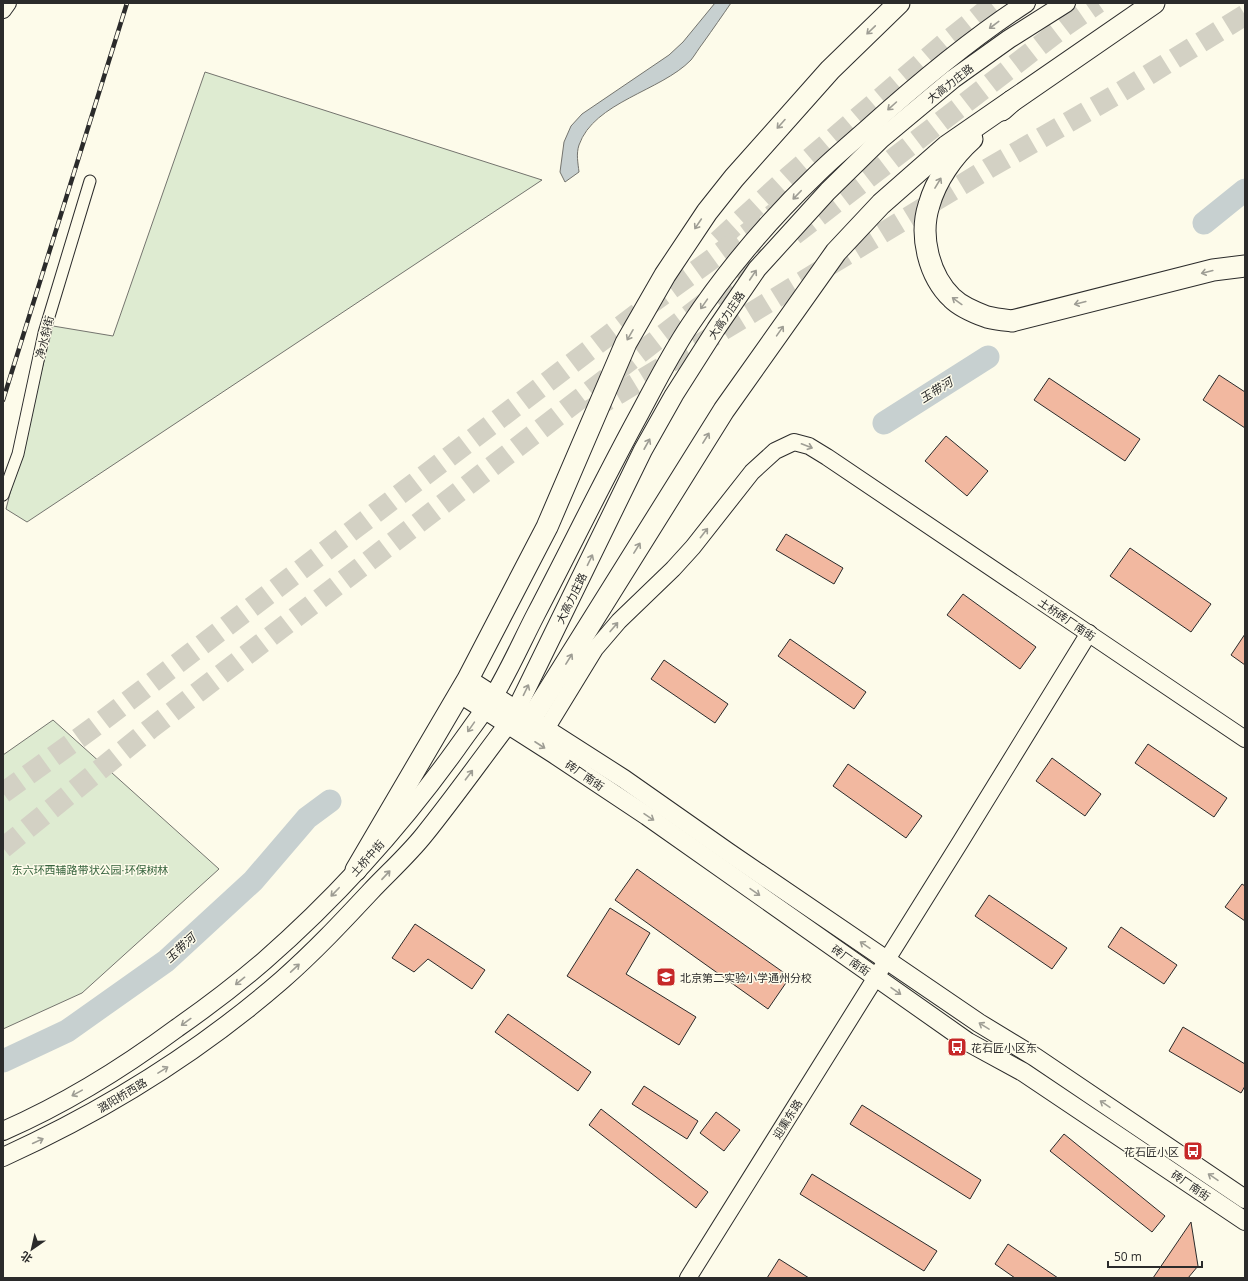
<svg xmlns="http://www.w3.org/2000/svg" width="1248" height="1281" font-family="'Open Sans','Noto Sans SC',sans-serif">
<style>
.green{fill:#deebd1;stroke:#74746e}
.water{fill:#c7d0d0;stroke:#74746e}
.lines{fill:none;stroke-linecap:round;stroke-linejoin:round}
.river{stroke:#c7d0d0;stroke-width:23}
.building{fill:#f2b8a0;stroke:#2b2b2b}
.highway-tunnel{stroke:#d3d1c4;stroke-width:21;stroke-dasharray:21 10;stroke-linecap:butt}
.street-casing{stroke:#2b2b2b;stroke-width:13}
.secondary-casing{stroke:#2b2b2b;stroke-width:18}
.primary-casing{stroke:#2b2b2b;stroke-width:20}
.highway-casing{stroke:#2b2b2b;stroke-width:23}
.street{stroke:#fdfbea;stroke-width:11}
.secondary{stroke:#fdfbea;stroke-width:16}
.primary{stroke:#fdfbea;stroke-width:18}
.highway{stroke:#fdfbea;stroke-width:21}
.rail-casing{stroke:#2b2b2b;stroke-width:4.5}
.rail{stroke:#fdfbea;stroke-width:3;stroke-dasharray:9;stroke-linecap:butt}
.oneway{stroke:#9e9d94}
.labels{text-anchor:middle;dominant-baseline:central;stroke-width:3;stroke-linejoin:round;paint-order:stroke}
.street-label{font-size:11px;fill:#2b2b2b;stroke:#fdfbea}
.park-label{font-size:11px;fill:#34623c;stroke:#fdfbea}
.poi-label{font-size:11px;fill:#2b2b2b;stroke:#fdfbea;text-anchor:start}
.water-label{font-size:12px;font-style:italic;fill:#2b2b2b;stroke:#fdfbea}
</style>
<rect width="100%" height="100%" fill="#fdfbea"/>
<g class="green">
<path d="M205,72L542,180L27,522L6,509L53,326L113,336Z"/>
<path d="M53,720L219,869L82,993L3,1029V755Z"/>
</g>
<path class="water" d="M715,3H731C722,16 713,29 703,43C699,48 695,55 691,60C661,91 594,102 579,145C576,154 578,163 579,172L565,182L560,172L564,142L571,126L582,114L669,55L683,42Z"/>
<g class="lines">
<g class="river">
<path d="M1204,223L1245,190"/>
<path d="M884,423L988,357"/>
<path d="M3,1061L67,1031L166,961L253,881L307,818L330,801"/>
</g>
</g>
<g class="building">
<path d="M1219,375L1245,392V428L1203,400Z"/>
<path d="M1049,378L1140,439L1125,461L1034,400Z"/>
<path d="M946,436L988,471L967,496L925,461Z"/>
<path d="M786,534L843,568L834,584L776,550Z"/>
<path d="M1130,548L1211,604L1191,632L1110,576Z"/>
<path d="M963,594L1036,647L1020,669L947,615Z"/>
<path d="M1245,634V665L1231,655Z"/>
<path d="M790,639L866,692L854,709L778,656Z"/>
<path d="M664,660L728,704L715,723L651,679Z"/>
<path d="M1148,744L1227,798L1214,817L1135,763Z"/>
<path d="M1052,758L1101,794L1085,816L1036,781Z"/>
<path d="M848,764L922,816L906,838L833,786Z"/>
<path d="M637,869L790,977L768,1009L615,900Z"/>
<path d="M1242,884L1245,886V921L1225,907Z"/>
<path d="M989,895L1067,948L1052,969L975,916Z"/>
<path d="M610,908L650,933L626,974L696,1017L679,1045L567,976Z"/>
<path d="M415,924L485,970L472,989L428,959L414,972L392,958Z"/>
<path d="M1121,927L1177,965L1164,984L1108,947Z"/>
<path d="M508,1014L591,1072L578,1091L495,1032Z"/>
<path d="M1183,1027L1245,1064V1086L1241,1093L1169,1051Z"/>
<path d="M644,1086L698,1121L687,1139L632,1104Z"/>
<path d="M862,1105L981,1180L970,1199L850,1124Z"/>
<path d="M601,1109L708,1192L696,1208L589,1125Z"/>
<path d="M716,1112L740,1130L724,1151L700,1133Z"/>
<path d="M1064,1134L1165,1216L1152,1232L1050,1151Z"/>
<path d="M812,1174L937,1251L924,1271L800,1194Z"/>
<path d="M1191,1222L1198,1266L1188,1278H1153Z"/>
<path d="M1008,1244L1058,1278H1015L995,1264Z"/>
<path d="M779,1259L809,1278H767Z"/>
</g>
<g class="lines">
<g class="highway-tunnel">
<path d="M813,185L868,145"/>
<path d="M794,235L1065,26L1098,3"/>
<path d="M718,241L788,177L946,42L995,3"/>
<path d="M590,410L618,394L989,168L1119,93L1245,15"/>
<path d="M3,793L94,727L638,313L775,213"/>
<path d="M3,848L150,729L766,256"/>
</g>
<g class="street-casing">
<path id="street" d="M3,495L18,454L44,333L90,181"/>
</g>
<g class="secondary-casing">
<g id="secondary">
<path d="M3,10L8,3"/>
<path d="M546,729L595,649L619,621L673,569L693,547L752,472L775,451L794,442L809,446L827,457L1245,739"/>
<path d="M688,1278L961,841L1089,633"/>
</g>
</g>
<g class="primary-casing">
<g id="primary">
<path d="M468,679L624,779L728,852L979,1023L1035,1057L1245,1199"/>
<path d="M460,694L554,754L647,816L968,1042L1023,1072L1245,1221"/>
<path d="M3,1131C65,1104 123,1068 177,1028C207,1007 236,985 264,961C336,898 401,826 457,748C469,731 482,714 493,697C509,671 522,641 536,614C571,547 604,479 640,413C656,383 671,353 690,325C726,271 768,221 815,176C832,159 850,144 867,129C918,83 969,40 1026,3"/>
<path d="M3,1157C104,1111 198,1053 282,980C314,952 342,922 371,891C388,873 408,855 424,835C453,799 480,761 508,724L516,710L643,450L674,395L716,329L757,269L828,191L881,139L953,79L1009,39L1066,3"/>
</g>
</g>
<g class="highway-casing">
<g id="highway">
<path d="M1002,110L1012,101L1154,3"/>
<path d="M972,139C953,156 936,180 929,205C919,236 929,276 952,298C961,307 976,313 987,317C995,319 1004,320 1012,321L1213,270L1245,266"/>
<path d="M508,724L531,719L724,410L836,252L881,204L947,146L1012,101"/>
<path d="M356,870L468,679L547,527L626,343L665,275L707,212L734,178L830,70L899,3"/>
</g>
</g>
<use href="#street" class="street"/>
<use href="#secondary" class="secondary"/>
<use href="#primary" class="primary"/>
<use href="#highway" class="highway"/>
<g class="rail-casing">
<path id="rail" d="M3,400L127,3"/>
</g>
<use href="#rail" class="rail"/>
</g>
<defs><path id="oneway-shaft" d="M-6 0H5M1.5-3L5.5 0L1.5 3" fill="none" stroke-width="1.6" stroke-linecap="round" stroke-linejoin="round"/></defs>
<g class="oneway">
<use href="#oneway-shaft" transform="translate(994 25) rotate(143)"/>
<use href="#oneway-shaft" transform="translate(871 30) rotate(136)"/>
<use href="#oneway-shaft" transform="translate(892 106) rotate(138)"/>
<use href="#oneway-shaft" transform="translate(781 124) rotate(132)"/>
<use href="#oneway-shaft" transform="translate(938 183) rotate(-59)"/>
<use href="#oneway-shaft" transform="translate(797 195) rotate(134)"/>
<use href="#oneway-shaft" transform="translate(698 224) rotate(124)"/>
<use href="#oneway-shaft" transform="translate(1207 272) rotate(166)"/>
<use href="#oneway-shaft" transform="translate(753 275) rotate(-56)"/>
<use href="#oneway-shaft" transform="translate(957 301) rotate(-144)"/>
<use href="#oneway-shaft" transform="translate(1080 303) rotate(166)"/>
<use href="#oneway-shaft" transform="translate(704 304) rotate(125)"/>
<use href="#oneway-shaft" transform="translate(780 331) rotate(-55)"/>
<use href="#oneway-shaft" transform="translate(630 335) rotate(120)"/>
<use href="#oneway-shaft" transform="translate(706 438) rotate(-58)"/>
<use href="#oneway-shaft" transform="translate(647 444) rotate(-61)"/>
<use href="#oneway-shaft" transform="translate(807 446) rotate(21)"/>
<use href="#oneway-shaft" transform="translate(704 533) rotate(-52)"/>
<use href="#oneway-shaft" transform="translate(637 548) rotate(-58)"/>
<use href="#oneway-shaft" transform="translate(590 560) rotate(-64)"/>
<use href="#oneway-shaft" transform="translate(614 627) rotate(-50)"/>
<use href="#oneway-shaft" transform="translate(569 659) rotate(-58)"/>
<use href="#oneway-shaft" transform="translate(526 690) rotate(-64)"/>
<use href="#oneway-shaft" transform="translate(471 727) rotate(125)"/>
<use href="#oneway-shaft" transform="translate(540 745) rotate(33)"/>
<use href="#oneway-shaft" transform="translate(469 775) rotate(-53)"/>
<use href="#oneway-shaft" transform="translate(649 817) rotate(34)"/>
<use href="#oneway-shaft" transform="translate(386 875) rotate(-47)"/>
<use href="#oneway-shaft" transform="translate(335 892) rotate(134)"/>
<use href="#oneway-shaft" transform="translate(755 892) rotate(35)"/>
<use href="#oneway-shaft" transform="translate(865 945) rotate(-146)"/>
<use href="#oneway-shaft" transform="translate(295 968) rotate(-43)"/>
<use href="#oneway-shaft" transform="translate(240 981) rotate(141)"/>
<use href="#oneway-shaft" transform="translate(896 991) rotate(35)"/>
<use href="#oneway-shaft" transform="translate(186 1022) rotate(144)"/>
<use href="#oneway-shaft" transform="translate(984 1026) rotate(-148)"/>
<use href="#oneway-shaft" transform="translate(163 1070) rotate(-32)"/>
<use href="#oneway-shaft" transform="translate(77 1093) rotate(151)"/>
<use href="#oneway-shaft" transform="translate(1105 1104) rotate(-146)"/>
<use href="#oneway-shaft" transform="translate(38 1141) rotate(-25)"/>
<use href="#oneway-shaft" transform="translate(1213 1177) rotate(-146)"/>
</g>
<defs>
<g id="school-square" transform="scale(1)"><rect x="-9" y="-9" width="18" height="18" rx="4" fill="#c62828" stroke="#fdfbea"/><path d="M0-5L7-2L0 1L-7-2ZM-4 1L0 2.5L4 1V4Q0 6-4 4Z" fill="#fff"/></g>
<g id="bus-square" transform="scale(1)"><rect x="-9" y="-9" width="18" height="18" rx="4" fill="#c62828" stroke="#fdfbea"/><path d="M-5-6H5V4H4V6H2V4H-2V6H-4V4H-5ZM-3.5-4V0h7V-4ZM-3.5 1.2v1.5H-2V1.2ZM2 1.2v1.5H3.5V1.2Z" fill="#fff"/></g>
</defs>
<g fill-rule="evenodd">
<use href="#school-square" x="666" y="977"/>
<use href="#bus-square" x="957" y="1047"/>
<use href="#bus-square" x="1193" y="1151"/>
</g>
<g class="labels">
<g class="street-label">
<text transform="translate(950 83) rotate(-38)">大高力庄路</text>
<text transform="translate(726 315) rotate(-56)">大高力庄路</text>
<text transform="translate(44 337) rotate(-76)">净水斜街</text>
<text transform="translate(571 598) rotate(-64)">大高力庄路</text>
<text transform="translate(1067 619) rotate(34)">土桥砖厂南街</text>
<text transform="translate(585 775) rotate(34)">砖厂南街</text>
<text transform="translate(367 858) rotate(-48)">土桥中街</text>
<text transform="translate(851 960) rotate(35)">砖厂南街</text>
<text transform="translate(122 1095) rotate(-31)">潞阳桥西路</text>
<text transform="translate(787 1119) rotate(-58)">迎熏东路</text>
<text transform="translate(1191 1185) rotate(34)">砖厂南街</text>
</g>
<g class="park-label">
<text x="90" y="869">东六环西辅路带状公园·环保树林</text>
</g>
<g class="poi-label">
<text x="680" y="977">北京第二实验小学通州分校</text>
<text x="971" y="1047">花石匠小区东</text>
<text x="1179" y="1151" text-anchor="end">花石匠小区</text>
</g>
<g class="water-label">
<text transform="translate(936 390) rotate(-32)">玉带河</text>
<text transform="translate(180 948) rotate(-42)">玉带河</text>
</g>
</g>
<rect width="1248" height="1281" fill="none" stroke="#2b2b2b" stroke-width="8"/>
<g transform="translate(32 1249) rotate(214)" stroke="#fdfbea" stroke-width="3" paint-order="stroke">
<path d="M0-3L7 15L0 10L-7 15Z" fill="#2b2b2b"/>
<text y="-6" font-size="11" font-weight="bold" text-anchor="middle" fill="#2b2b2b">北</text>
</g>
<path d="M1108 1261v6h94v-6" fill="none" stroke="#2b2b2b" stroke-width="2"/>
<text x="1114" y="1261" font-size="12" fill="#2b2b2b" stroke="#fdfbea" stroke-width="3" paint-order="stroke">50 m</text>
</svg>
